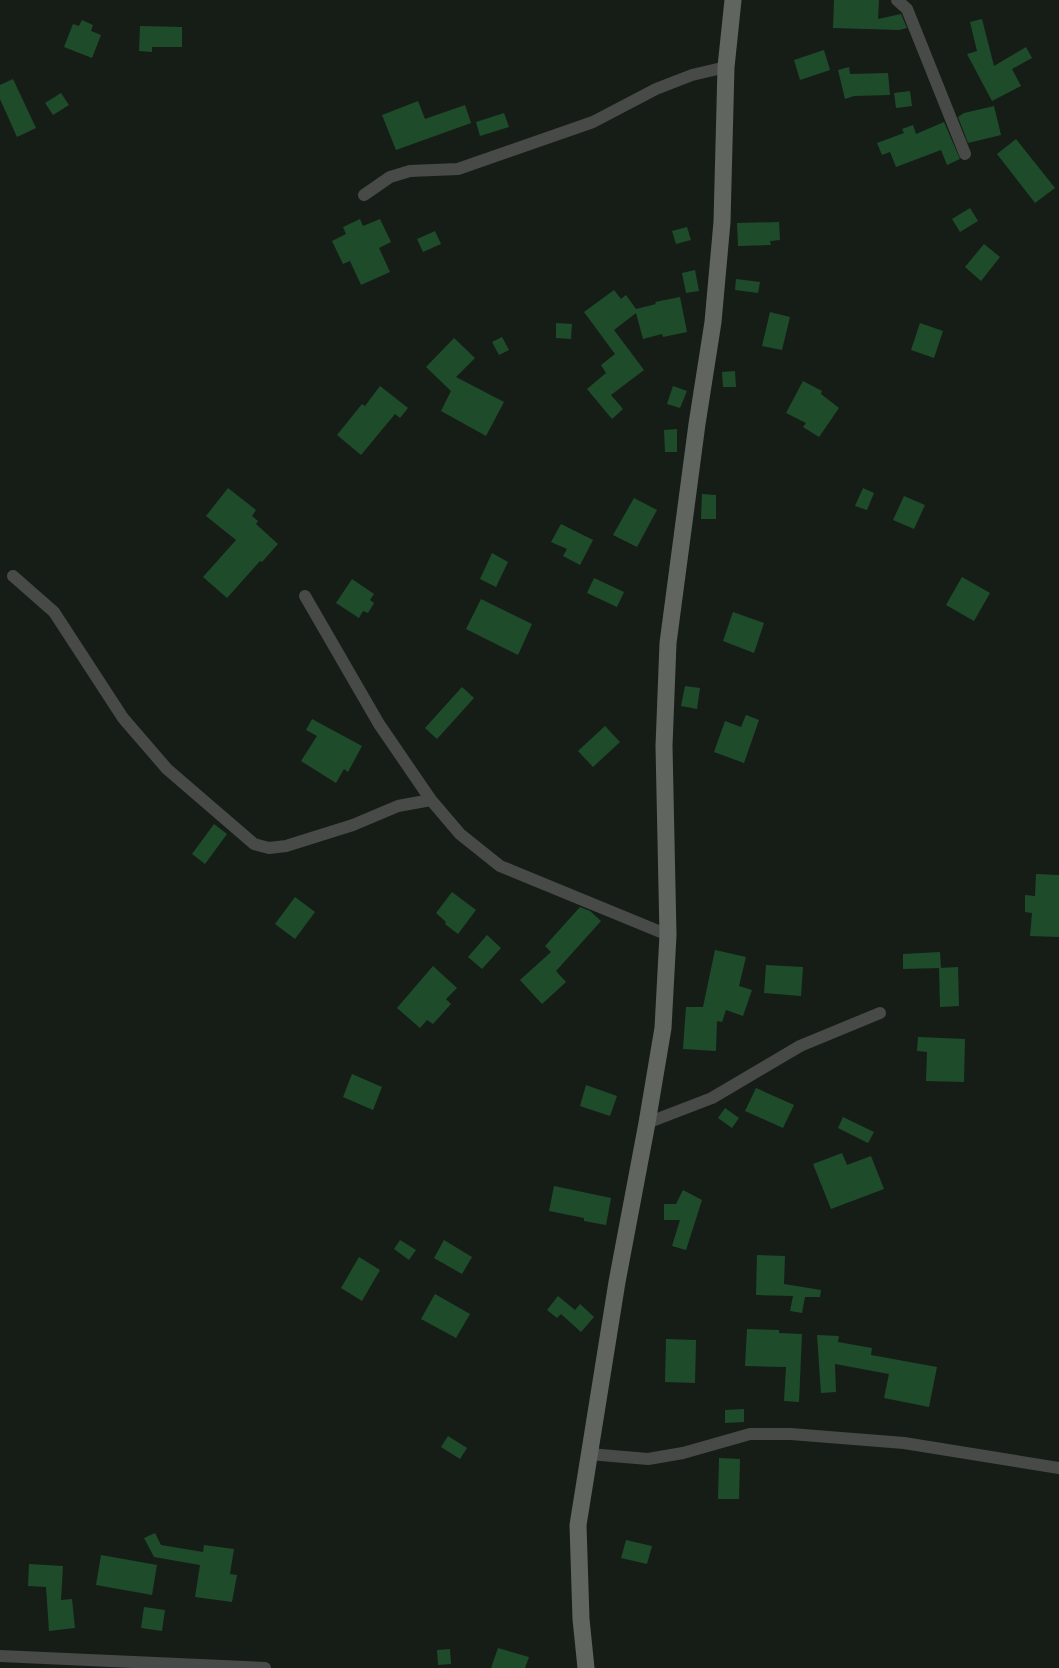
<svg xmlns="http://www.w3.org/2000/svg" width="1059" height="1668" font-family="'DejaVu Sans',sans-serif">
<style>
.building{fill:#1e4c2a}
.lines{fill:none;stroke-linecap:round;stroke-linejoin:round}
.minor{stroke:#474a47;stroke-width:12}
.secondary{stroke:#606560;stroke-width:17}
</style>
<rect width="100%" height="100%" fill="#161d17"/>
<g class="building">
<path d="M834,0H879L878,19L901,14L907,28L899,30L833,28Z"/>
<path d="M982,19L994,66L1026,47L1032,58L1012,69L1021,86L992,101L967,54L977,51L970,22Z"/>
<path d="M82,20L93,25L91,31L101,35L92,58L64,47L73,24L79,26Z"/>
<path d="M140,26L182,27V47H152V52L139,51Z"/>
<path d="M824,50L830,70L800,80L794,60Z"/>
<path d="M849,67L850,74L888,73L890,95L854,96L845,99L838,70Z"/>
<path d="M13,79L36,128L17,137L0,99V85Z"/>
<path d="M910,91L912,106L896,108L894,93Z"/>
<path d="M61,93L69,105L53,115L45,103Z"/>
<path d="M418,101L425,119L465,105L471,123L396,150L382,115Z"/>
<path d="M994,106L1001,135L968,143L958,117L964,113Z"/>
<path d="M504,113L509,127L480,136L476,122Z"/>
<path d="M944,122L960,159L947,165L941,150L896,167L890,152L882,155L877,143L904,133L902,129L913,125L916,134Z"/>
<path d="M1016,139L1055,188L1035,203L997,154Z"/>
<path d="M970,208L978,221L960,232L952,219Z"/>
<path d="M360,219L363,226L380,219L391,242L379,248L390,272L361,285L350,261L343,264L332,241L346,234L343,227Z"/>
<path d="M779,222L780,240L770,241L771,245L738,246L737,223Z"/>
<path d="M687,227L691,240L676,244L672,231Z"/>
<path d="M435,231L441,244L423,252L417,239Z"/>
<path d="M984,244L1000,257L981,281L965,267Z"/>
<path d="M695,270L699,291L686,293L682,273Z"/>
<path d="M736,279L760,282L758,293L735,290Z"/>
<path d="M614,290L621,299L626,295L636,309L656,304L655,302L680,297L687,332L663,337L662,334L643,339L636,313L614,330L644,370L611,395L623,409L612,419L587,389L606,373L601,365L615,354L584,312Z"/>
<path d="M770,312L790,317L782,350L762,346Z"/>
<path d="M556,323L572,324L571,339L556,338Z"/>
<path d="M920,323L943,331L934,358L911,350Z"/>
<path d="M502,337L509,350L499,355L492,342Z"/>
<path d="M454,338L475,358L456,377L504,402L486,436L441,411L451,391L426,367Z"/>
<path d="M735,371L736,387H723L722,372Z"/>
<path d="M803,381L822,391L821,394L839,408L819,437L803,427L806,423L786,413Z"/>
<path d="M380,386L408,408L400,418L395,414L361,455L337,435L362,404L365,406Z"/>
<path d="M673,386L687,391L680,408L667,404Z"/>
<path d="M677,429V452H665L664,430Z"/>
<path d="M228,488L256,510L252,516L258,521L256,524L278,544L262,562L260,561L227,598L203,577L236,540L206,516Z"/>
<path d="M863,488L874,493L867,510L855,506Z"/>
<path d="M702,494L716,495V519H701Z"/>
<path d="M904,496L925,505L914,529L893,520Z"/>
<path d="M634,498L657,510L637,547L613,535Z"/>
<path d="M561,524L593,540L580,565L563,556L567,549L551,542Z"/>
<path d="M492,553L508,562L496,587L480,579Z"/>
<path d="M962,577L990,593L974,621L946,605Z"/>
<path d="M594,578L624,592L617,607L587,593Z"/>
<path d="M352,579L374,594L370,600L374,603L368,613L363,611L359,618L336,603Z"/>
<path d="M481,599L532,624L518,655L466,629Z"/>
<path d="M733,612L764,623L754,653L723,641Z"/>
<path d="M685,686L700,688L697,709L681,706Z"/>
<path d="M462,687L474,698L437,739L425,728Z"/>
<path d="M746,715L759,720L744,763L714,752L725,721L741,727Z"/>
<path d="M312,719L362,746L348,772L344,769L336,783L301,761L317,736L306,730Z"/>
<path d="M605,726L620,742L593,767L578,751Z"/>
<path d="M214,824L227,834L205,864L192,854Z"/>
<path d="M1036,874L1059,875V937L1030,936L1032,913L1025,912V895L1035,896Z"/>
<path d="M452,892L476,910L458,934L445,924L446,922L436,913Z"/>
<path d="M295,897L315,912L295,939L275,924Z"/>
<path d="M580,907L590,911L601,921L556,971L566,982L542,1004L520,980L551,952L545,946Z"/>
<path d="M487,935L501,948L482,969L468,957Z"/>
<path d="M715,950L746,957L739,986L752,990L743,1016L726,1010L722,1022L717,1021L716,1051L683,1049L686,1007H703Z"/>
<path d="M940,952L941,968L903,969V954Z"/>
<path d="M766,965L803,967L801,996L764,993Z"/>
<path d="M433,966L457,988L446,999L451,1004L433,1024L427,1020L420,1028L397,1008Z"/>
<path d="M958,967L959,1006L940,1007L939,968Z"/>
<path d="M918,1037L965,1039L964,1082L926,1081L927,1052L917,1051Z"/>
<path d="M352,1074L382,1087L373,1110L343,1097Z"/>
<path d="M586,1085L617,1096L610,1116L580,1106Z"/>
<path d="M756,1088L794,1105L783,1128L745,1111Z"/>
<path d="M725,1108L739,1118L732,1128L718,1118Z"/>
<path d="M843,1117L874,1132L868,1143L838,1128Z"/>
<path d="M842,1153L847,1165L871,1156L884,1189L831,1209L813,1164Z"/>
<path d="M554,1186L611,1198L606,1225L584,1221V1218L549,1211Z"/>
<path d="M683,1190L702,1200L686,1250L672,1246L680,1220H664V1204H676Z"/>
<path d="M400,1240L416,1250L409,1260L394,1249Z"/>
<path d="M444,1240L472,1257L462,1274L434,1258Z"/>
<path d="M757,1255L785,1256L784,1284L821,1290L820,1297H805L802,1313L790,1311L793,1296L756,1295Z"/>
<path d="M359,1257L380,1270L362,1301L341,1288Z"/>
<path d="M435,1294L470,1314L456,1338L421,1319Z"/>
<path d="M558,1296L575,1310L580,1304L594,1317L581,1332L561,1314L557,1318L547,1310Z"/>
<path d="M747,1329L779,1330V1333L802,1334L799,1402L784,1401L786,1367L745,1366Z"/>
<path d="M817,1335L839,1336L838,1342L872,1348L871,1355L937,1367L929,1407L884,1398L889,1374L835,1364L836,1392L821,1393Z"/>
<path d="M666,1339L696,1340L695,1383L665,1382Z"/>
<path d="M744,1409V1422L725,1423V1410Z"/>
<path d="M448,1436L467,1448L460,1459L441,1447Z"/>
<path d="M719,1458L740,1459L739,1499H718Z"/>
<path d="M155,1533L161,1545L203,1552L204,1545L234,1549L230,1574L237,1575L232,1602L195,1597L200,1565L154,1557L144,1538Z"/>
<path d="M626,1540L652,1546L647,1564L621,1558Z"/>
<path d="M101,1555L157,1565L152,1595L96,1585Z"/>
<path d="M29,1564L63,1566L61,1600L72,1599L75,1628L49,1631L46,1587L28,1586Z"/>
<path d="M144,1607L165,1610L162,1631L141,1628Z"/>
<path d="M498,1648L529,1657L525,1668H491Z"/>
<path d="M450,1649L451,1664L438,1665L437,1650Z"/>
</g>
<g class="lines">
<g class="minor">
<path d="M897,0L907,9L965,154"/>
<path d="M364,195L390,177L410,171L458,169L593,122L656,89L692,75L726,67"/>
<path d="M13,576L54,612L123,718L167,769L254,844L269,848L286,846L353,825L398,806L431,800"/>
<path d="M305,596L379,724L431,800L460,834L500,866L668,935"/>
<path d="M647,1123L712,1098L800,1046L880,1013"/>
<path d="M589,1454L648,1459L683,1453L750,1434H791L904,1443L1059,1468"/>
<path d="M0,1656L265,1668"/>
</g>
<path class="secondary" d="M586,1668L581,1619L578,1525L617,1282L647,1123L663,1028L668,935L664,746L668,643L697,424L713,322L722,222L726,67L733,0"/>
</g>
</svg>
